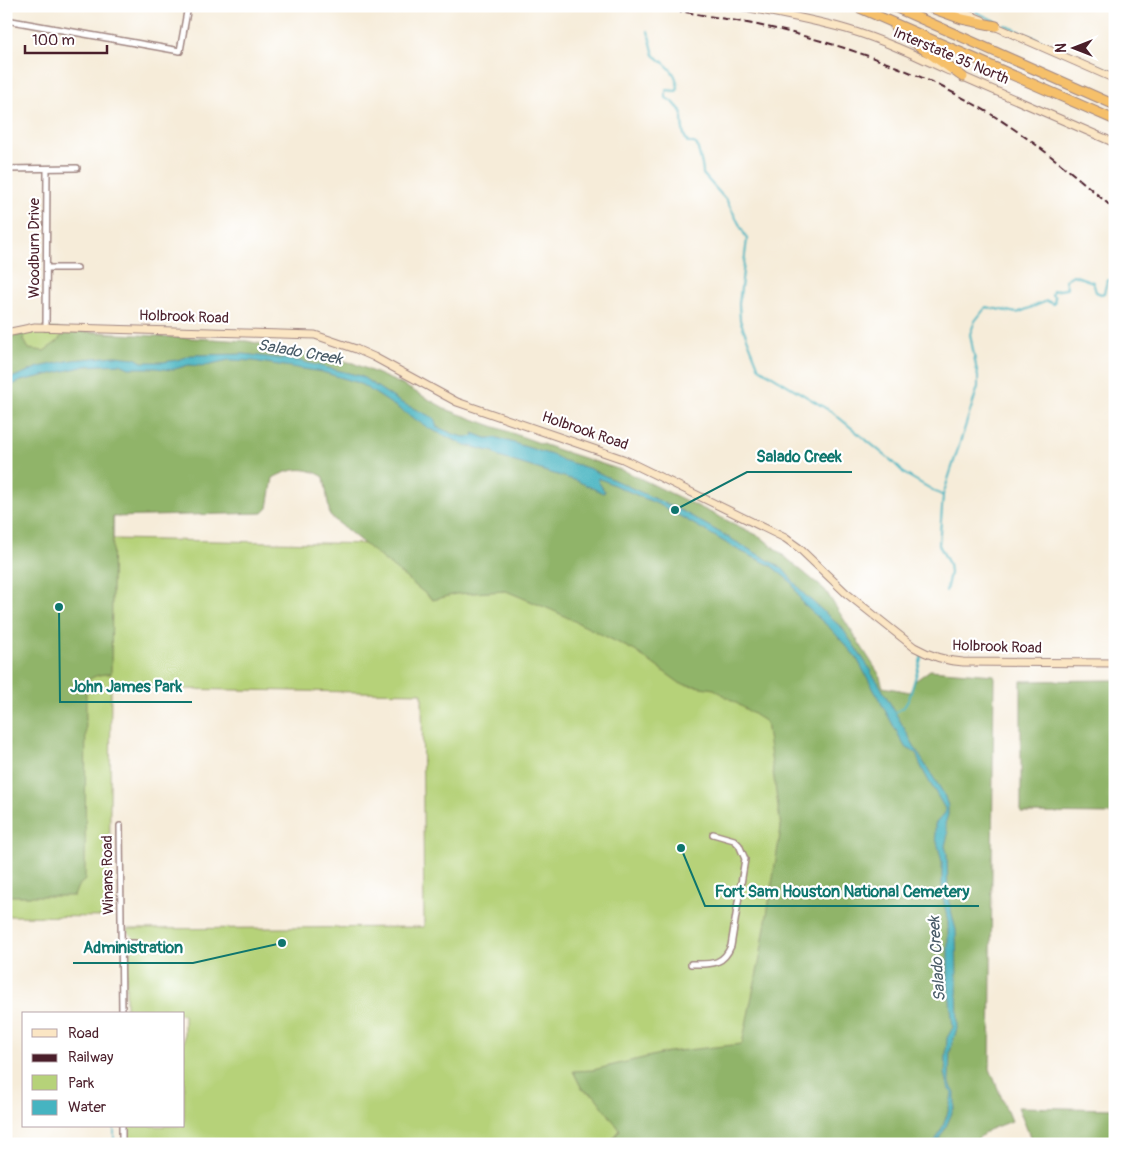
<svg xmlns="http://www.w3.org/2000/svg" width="1121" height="1150" font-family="Pangolin,sans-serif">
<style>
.green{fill:#b6d279;stroke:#807852}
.forest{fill:#90b469;stroke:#6d6a4a}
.water{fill:#46b4c1;stroke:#486a76}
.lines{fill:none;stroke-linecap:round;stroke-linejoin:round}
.stream{stroke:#46b4c1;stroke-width:2}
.street-casing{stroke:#a08682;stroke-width:8}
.secondary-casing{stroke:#a08682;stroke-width:9}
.highway-casing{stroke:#a08682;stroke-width:11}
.street{stroke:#fff;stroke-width:5}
.secondary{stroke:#fbe6c4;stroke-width:7}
.highway{stroke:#f6c06b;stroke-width:9}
.rail{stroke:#4a1f2b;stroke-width:2;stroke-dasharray:8 4;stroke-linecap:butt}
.labels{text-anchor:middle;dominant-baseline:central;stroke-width:4.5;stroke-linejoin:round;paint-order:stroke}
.street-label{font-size:15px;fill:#4a1f2b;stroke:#fff}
.water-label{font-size:16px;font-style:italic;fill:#485b67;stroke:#fff}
.leader{fill:none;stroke:#0f766e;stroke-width:2}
.callout-dot{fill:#0f766e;stroke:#fff;stroke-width:2}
.callout-label{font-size:16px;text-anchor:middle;font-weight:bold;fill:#0f766e;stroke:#fff;stroke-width:4.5;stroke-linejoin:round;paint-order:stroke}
</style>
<rect width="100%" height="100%" fill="#fff"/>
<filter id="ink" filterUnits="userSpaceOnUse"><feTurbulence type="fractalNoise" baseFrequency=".02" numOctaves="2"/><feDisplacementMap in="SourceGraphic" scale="10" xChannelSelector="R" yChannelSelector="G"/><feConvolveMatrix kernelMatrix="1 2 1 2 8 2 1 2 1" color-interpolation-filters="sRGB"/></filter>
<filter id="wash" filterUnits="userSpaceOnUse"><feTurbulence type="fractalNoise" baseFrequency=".0096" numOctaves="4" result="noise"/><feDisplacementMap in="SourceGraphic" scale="20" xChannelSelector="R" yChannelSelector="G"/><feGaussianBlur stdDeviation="1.12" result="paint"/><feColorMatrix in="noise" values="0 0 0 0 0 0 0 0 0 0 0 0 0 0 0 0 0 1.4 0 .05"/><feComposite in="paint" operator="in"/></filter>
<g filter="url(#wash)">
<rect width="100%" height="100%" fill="#f6ecd9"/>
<path class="green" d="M46,328L117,333L113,539L740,551L933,1144H127V1126H184V1014H126V956L135,947C135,939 133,937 127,931V929L424,927L422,693L111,688L109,917L6,916V333Z"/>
<g class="forest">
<path d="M65,331L247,341L353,363L401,384L448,410L559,450L627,472L761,537L825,590L879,674L883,687L910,692L915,681L930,670L994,675L990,1069L1011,1121L988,1130L972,1144H609L620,1130L594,1095L582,1089L573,1071L593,1070L668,1052L742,1044L760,958L781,828L766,722L714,689L681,684L635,651L554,611L506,591L456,594L433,600L330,516L324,477C306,466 291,468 273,478L268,508L263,513L113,517L111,674C101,674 94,675 86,682L85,880L78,886L74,896H6V339L24,334V340L29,349L44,351L57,342Z"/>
<path d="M1115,680V814L1021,813V681Z"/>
<path d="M1018,1107L1115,1109V1144H1033Z"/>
</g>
<path class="water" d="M244,354L300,361L361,376L400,402L434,418L437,427C448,431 462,440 474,436L473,433L486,438H498L555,456L562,460L588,468L684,512L782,568L805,595L842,628L870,669L871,673L878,682L921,758L944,794L948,806V815L945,824L948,834L945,846L947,853L948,898L956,930L958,1025L950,1052L949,1080L951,1086L955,1093V1106L945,1129L936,1144H933C942,1132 951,1107 952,1092L949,1090L945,1073L947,1038L953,1027L948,982V922L942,893V862L935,834V824L945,813V809C936,792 921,771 916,753L905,747L856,657L831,629L803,604L791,582L770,565L740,551L664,507L598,478V481L605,492L603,493L577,481L499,457L494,452L465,445L430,429L359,383L322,372L253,361L229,360L202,366L189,365L171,370L156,368H129L120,364L86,366L21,381L6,388V380L39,367L72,360L115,356L135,358L142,362H163L177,360L191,355Z"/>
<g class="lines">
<g class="stream">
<path d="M976,12L995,21"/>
<path d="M1005,25L1115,73"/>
<path d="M648,31L654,55C667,65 677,72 678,89L676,91L666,90V98L673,102L682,112C682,123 682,134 688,143H694L697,145C699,155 703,164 703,174L727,201L747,239L739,304L740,320L759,368L832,412L893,462L905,474L943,496L939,545L949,564L950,573L946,591"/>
<path d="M943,495L978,387V377L970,334L975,321L986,307L1017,313L1047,301L1054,304L1055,297L1052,295L1053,291L1066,289L1067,287L1065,280L1073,275L1093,282L1096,292L1101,294L1104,293L1107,281L1115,278"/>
<path d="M893,714L904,707L909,699L922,655"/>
<path d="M114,1144V1126"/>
</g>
</g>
</g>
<g filter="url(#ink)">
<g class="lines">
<g class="street-casing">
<g id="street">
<path d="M6,20L180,51L188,6"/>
<path d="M6,169L77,168"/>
<path d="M47,268H77"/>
<path d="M46,328L47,169"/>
<path d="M120,826L122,1014"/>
<path d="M121,943H135"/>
<path d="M691,964C710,964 723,966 731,946L745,859L739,845L734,840L713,834"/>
<path d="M122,1126V1144"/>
</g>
</g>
<g class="secondary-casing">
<g id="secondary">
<path d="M740,6C776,13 811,19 846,29C881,39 915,55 949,71"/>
<path d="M948,6L982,20"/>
<path d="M992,25L1115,79"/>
<path d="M959,75L1115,143"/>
<path d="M6,333L35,327L315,335L356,349L374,357L457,402L623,459L785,538L799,548L846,593L914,647C930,656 945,661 963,662L1115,663"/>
</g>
</g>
<g class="highway-casing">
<g id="highway">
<path d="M855,6L1115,120"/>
<path d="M892,6L1115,105"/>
<path d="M926,6L962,19L996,26"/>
<path d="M895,27L919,46L963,77"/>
</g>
</g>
<use href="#street" class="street"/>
<use href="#secondary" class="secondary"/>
<use href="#highway" class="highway"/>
<path class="rail" d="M650,6C705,16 761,23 814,39C868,54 923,75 972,103C1024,132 1071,171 1115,210"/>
</g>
</g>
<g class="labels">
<g class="street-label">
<text transform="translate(951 56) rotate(23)">Interstate 35 North</text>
<text transform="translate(34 248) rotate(-90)">Woodburn Drive</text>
<text transform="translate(184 317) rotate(2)">Holbrook Road</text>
<text transform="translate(585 431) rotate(19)">Holbrook Road</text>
<text transform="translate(997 647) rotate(2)">Holbrook Road</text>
<text transform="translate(108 875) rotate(-91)">Winans Road</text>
</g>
<g class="water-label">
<text transform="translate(300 352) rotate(10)">Salado Creek</text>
<text transform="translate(937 959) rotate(-94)">Salado Creek</text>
</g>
</g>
<path class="leader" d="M675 510L747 472H852M59 607L60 702H192M681 848L705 906H979M282 943L193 963H73"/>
<g class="callout-dot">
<circle cx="675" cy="510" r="5"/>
<circle cx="59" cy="607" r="5"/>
<circle cx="681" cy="848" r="5"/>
<circle cx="282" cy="943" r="5"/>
</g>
<g class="callout-label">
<text x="799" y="462">Salado Creek</text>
<text x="126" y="692">John James Park</text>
<text x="842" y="897">Fort Sam Houston National Cemetery</text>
<text x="133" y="953">Administration</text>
</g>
<rect width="1121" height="1150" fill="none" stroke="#fff" stroke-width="25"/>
<rect x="22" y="1012" width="162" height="115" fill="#ffffff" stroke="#b7a5aa"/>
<rect x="32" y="1029" width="25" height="8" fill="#fbe6c4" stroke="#b7a5aa"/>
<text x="68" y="1038" font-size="15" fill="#4a1f2b">Road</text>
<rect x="32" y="1054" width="25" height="8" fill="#4a1f2b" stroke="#b7a5aa"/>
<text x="68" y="1062" font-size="15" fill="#4a1f2b">Railway</text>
<rect x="32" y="1075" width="25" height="15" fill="#b6d279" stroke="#b7a5aa"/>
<text x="68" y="1088" font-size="15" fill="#4a1f2b">Park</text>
<rect x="32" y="1100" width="25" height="15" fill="#46b4c1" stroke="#b7a5aa"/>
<text x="68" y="1112" font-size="15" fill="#4a1f2b">Water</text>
<g transform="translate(1074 48) rotate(270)" stroke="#ffffff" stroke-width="4" paint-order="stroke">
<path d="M0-4L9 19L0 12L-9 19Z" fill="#4a1f2b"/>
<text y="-8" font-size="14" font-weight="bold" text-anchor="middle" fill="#4a1f2b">N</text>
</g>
<path d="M25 45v8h82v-8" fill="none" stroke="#4a1f2b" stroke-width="2.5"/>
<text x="32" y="45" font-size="15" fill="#4a1f2b" stroke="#ffffff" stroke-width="4" paint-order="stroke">100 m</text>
</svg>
